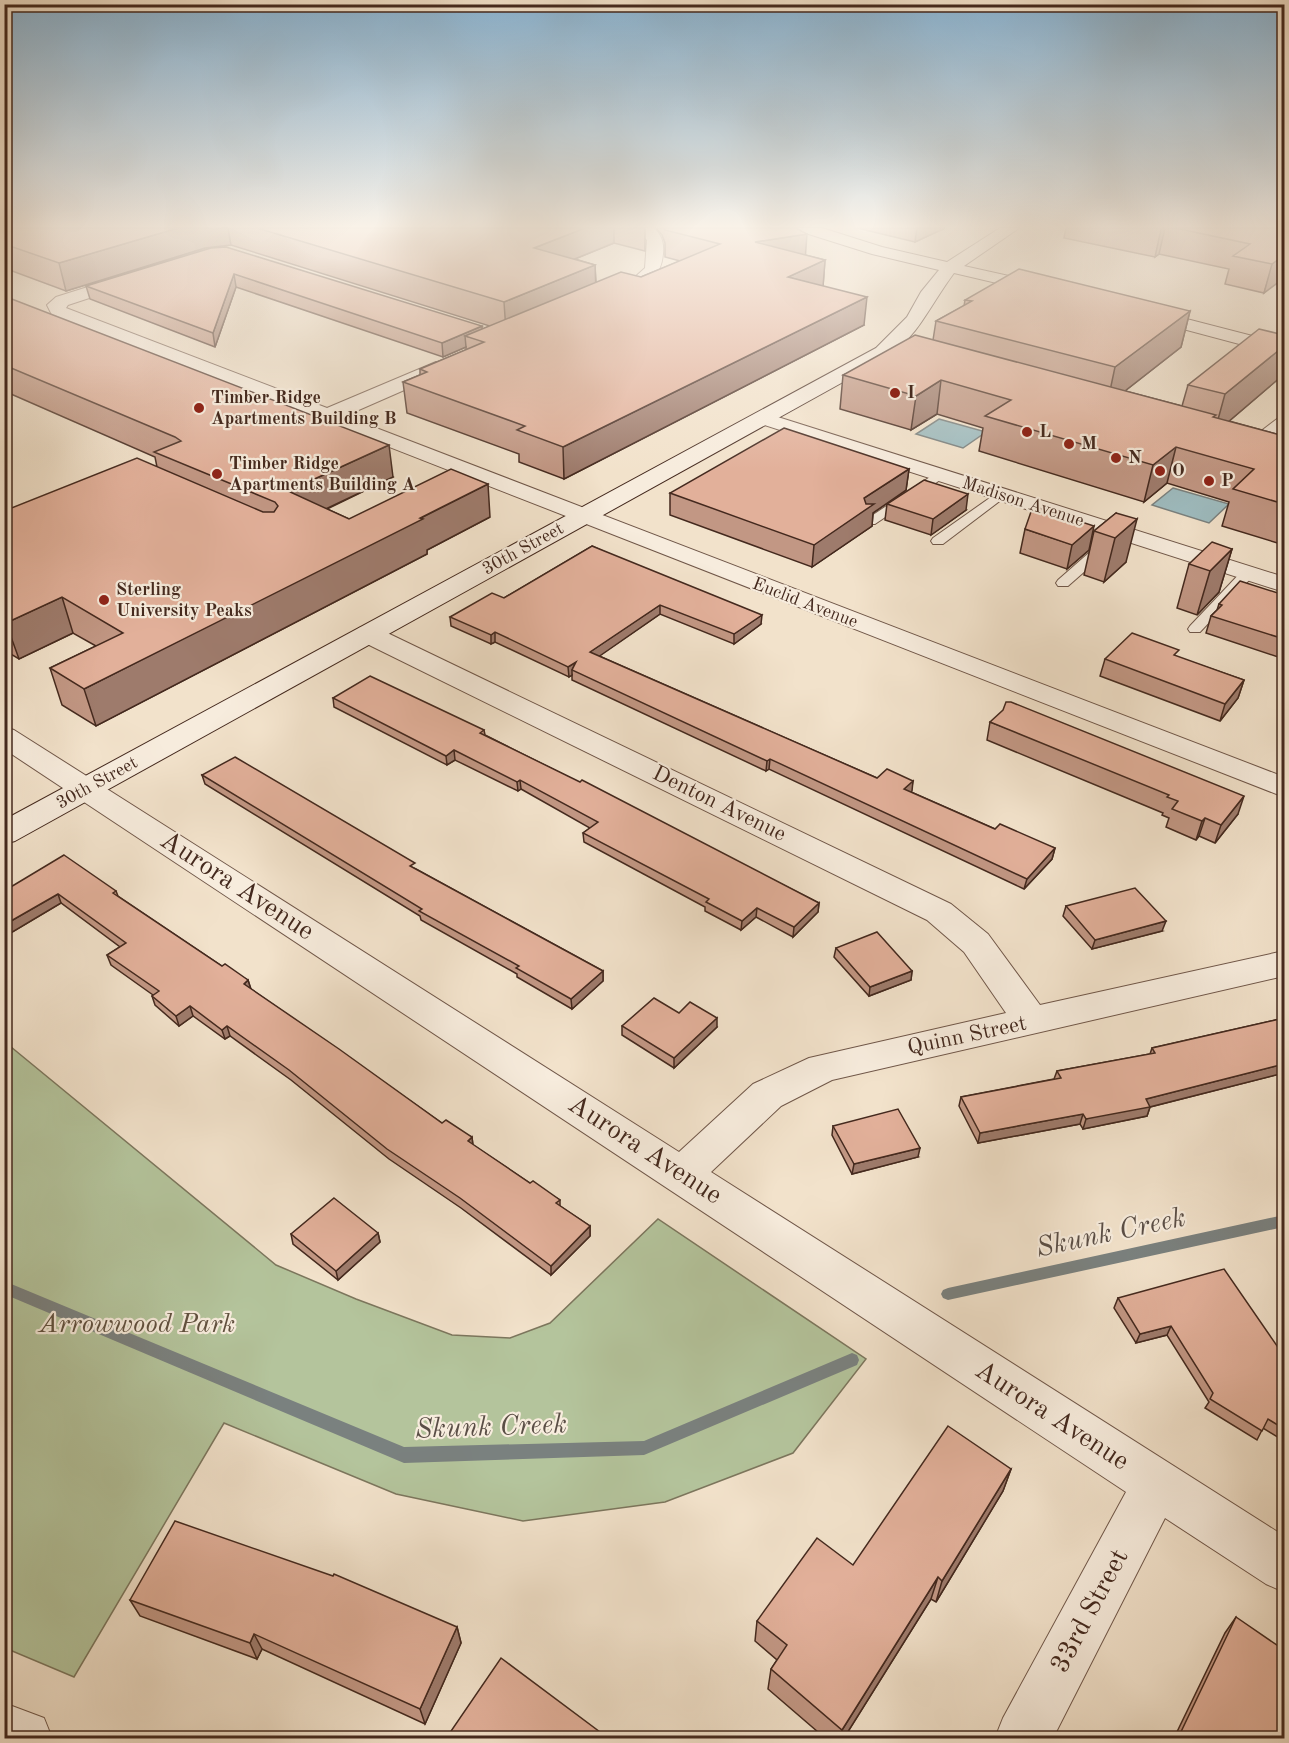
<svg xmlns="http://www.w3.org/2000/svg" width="1289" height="1743" font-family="'Old Standard TT',serif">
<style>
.green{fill:#b4c49c;stroke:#7c765d;stroke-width:1.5}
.water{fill:#9ebcc0;stroke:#7a817f;stroke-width:1.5}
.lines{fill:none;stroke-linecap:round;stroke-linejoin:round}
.stream{fill:#7a817f;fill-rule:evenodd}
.service-casing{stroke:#705749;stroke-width:2}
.minor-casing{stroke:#705749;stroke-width:2}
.secondary-casing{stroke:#44291e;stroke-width:2}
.service{fill:#f7ecdd;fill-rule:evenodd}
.minor{fill:#f7ecdd;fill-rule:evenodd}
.secondary{fill:#f7ecdd;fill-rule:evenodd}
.wall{fill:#c29784;stroke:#44291e;stroke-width:1.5}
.shaded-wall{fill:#9e7b6c;stroke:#44291e;stroke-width:1.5}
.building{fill:#e2b09a;stroke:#44291e;stroke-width:1.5}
.poi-dot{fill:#8f2418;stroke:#f7ecdd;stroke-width:2}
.labels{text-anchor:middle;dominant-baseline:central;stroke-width:4.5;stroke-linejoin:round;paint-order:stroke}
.far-poi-label{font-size:18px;font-weight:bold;fill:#44291e;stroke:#f7ecdd;text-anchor:start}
.far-street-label{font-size:18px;fill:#44291e;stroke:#f7ecdd}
.street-label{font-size:22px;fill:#44291e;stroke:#f7ecdd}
.near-street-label{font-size:27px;fill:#44291e;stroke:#f7ecdd}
.near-park-label{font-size:27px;font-style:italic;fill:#60503e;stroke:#f7ecdd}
.near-water-label{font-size:28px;font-style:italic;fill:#5a4e46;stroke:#f7ecdd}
</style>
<rect width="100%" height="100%" fill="#f2e2cb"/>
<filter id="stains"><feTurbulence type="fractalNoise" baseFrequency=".00333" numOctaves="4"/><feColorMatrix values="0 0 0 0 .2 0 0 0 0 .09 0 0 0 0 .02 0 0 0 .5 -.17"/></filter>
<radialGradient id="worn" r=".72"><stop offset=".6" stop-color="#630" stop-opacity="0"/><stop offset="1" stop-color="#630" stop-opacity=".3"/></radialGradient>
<path class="green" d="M5,1042L276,1265L356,1299L452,1335L510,1338L550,1323L658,1219L866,1359L793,1453L665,1502L523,1521L396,1494L224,1423L74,1677L5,1648Z"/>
<g class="water">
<path d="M939,419L986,432L963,448L916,434Z"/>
<path d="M1173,488L1229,504L1209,523L1152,505Z"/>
</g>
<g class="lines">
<g class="stream">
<path d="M1284,1215V1227L948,1300L943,1298L941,1294L943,1290L948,1288Z"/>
<path d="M4,1281L404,1447L644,1441L852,1353L857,1355L859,1360L857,1365L644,1455L404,1463L4,1294Z"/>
</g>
<g class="service-casing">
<g id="service">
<path d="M939,471L945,475L943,478L875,524H865L864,521Z"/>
<path d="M1001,490L1005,491L1007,494L1005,497L943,544H933L931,541L933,538Z"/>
<path d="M1104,543L1109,544L1111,547L1109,550L1068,586H1058L1056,583L1058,580L1099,544Z"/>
<path d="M1248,569L1255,573L1253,576L1200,632H1190L1188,629L1190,626L1243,570Z"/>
</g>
</g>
<g class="minor-casing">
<g id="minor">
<path d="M635,228H654C662,236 664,243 663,254C661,277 648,285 628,293C620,297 614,300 606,298L603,294L606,290L634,278L645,268L647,240Z"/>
<path d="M129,274L135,275L137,279L135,283L68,305L66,308L327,408L436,362H450L453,366L450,370L345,416L1284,777V797L52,315L47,305L56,297Z"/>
<path d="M762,412L1284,577V592L755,422L752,418L755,414Z"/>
<path d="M1284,417V433C1260,452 1258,462 1225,454L1222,449L1225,444L1233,443L1243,445L1277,419Z"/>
<path d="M368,626L377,628L951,904L988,934L1040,1005L1284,951V976L832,1080L781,1106L711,1172L1284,1536V1592L1266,1584L1165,1518L1053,1738H995L1003,1718L1126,1492L4,749V727L14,730L679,1152L753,1084L809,1058L1006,1013L964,952L927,920L359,640L355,634L359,628Z"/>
<path d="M4,1703L44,1718L52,1738H4Z"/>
</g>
</g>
<g class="secondary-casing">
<g id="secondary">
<path d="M797,228H822L882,247L947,262L1000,228H1019L964,266L1050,285L1053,289L1050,293L1044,294L954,273C942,289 933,305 922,321C913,335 902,345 890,356L15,841L4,844V820L876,348L907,317L921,292L939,270L872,254L799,231Z"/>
<path d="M1144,308L1284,344V356L1138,317L1135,313L1138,309Z"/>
</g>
</g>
<use href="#service" class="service"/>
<use href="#minor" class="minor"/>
<use href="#secondary" class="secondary"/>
</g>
<g class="wall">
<path d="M4,228H645V251L614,243L575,259L595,265L596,282L641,277L680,261L665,257V243L662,235L656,228H796L805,255L825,260L823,286L864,325L564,479L519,462V454L407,413L403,382L420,375V369L466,350V347L443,357L236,287L215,347L90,299L86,286L211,248L483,329L490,326L231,245L205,248L66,291L4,268Z"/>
<path d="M857,228H945L915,242Z"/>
<path d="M1066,228H1284L1264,293L1225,284L1229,269L1159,254L1155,257L1064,238Z"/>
<path d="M4,296L393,477L327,509L349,519L490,517L427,550V554L96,726L62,705L50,668L96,646L73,633L19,659L4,650V511L157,467L155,457L4,391Z"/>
<path d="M965,300L1190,311L1181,347L1125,391L1182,406L1188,385L1283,375L1229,421L1284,436V545L1222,526L1229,502L1167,483L1144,502L979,451L983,428L937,414L911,430L840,409L843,375L933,340L936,321L964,306Z"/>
<path d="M909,469L906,490L873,513L872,526L812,567L670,515V493Z"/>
<path d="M887,504L966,510L931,535L885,520Z"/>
<path d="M1116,513L1126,562L1104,582L1084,575L1094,531Z"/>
<path d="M1025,529L1089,550L1067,569L1020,553Z"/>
<path d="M592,546L761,624L734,644L660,614L599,656L877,778L913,781L911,792L995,829L1055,848L1052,859L1024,889L769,769L766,771L572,680V675L569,677L495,642L491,644L451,626L450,617L504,598Z"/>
<path d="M1232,549L1219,592L1197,615L1177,608L1189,564Z"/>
<path d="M1284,595V659L1206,633L1211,616L1217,610L1219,604Z"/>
<path d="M1177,657L1244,680L1238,698L1220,721L1100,676L1105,659Z"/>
<path d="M333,698L484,730L485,735L819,903L818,912L793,937L756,917L741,930L705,911V907L584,842L583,833L590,828L521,789L518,791L455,760L447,765L334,707Z"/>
<path d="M990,722L1238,814L1215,843L1199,836L1196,840L1166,827L1169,818L1162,815L1163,813L987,740Z"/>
<path d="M202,775L416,869L603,971V981L572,1009L517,977V974L421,920L420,916L205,784Z"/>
<path d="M4,891H116L118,896L222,966L248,980L251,989L442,1123L472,1137L473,1145L530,1183L560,1200V1206L590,1226V1236L551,1275L461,1208L389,1159L291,1080L230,1036L225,1039L193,1016L179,1026L155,1005L152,996L153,995L111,965L107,955L120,947L61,903L4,937Z"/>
<path d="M1066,906L1162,931L1092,949L1063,916Z"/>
<path d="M836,948L912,971L911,980L869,996L834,957Z"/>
<path d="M679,1013L717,1027L674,1068L622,1035V1026Z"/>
<path d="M1284,1018V1073L1150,1107L1147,1116L1083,1129L1080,1124L978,1143L959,1106L961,1097L1054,1079L1057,1071L1150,1054L1152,1048Z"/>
<path d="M833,1126L918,1157L852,1174L832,1135Z"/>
<path d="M378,1233L380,1242L338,1280L293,1244L291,1234Z"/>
<path d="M1118,1298L1284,1356V1441L1263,1428L1257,1440L1205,1408L1209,1402L1167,1335L1136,1343L1114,1308Z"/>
<path d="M1011,1469L1003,1491L936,1602L931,1599L844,1738H825L768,1689L771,1669L777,1660L755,1641L757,1621L853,1565Z"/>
<path d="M130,1600L457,1627L461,1643L425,1724L262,1649L257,1659L140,1616Z"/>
<path d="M1236,1617L1284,1738H1174L1225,1633Z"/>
</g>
<g class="shaded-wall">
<path d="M178,228H228L231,245L205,248L66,291L59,263Z"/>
<path d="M585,228H614V243L535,275L534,248Z"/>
<path d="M917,228H945L915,242Z"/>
<path d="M1162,228H1165L1159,254L1155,257L1161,229Z"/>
<path d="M807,234L805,261L755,242Z"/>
<path d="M1284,255V278L1264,293L1272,264Z"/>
<path d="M825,260L823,287L788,277Z"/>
<path d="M595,265L596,292L506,331L504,302Z"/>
<path d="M234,274L236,287L215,347L213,333Z"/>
<path d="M867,297L864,325L564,479L563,447Z"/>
<path d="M1190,311L1181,347L1107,405L1115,367Z"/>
<path d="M482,326L483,340L465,336L466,347L443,357L442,343Z"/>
<path d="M1284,346V372L1283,375L1214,434L1225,394Z"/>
<path d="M941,380L937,414L911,430L916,396Z"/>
<path d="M389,445L393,477L294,524L288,491Z"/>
<path d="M1176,447L1167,483L1144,502L1153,465Z"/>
<path d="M909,469L906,490L873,513L872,526L812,567L814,545L864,498Z"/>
<path d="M488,484L490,517L427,550V554L96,726L84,689Z"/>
<path d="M968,494L966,510L931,535L933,519Z"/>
<path d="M1137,519L1126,562L1104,582L1115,538Z"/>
<path d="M1094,526L1089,550L1067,569L1072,545Z"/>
<path d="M1232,549L1219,592L1197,615L1210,571Z"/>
<path d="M62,597L73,633L19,659L6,623Z"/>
<path d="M660,605V614L591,662L590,652Z"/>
<path d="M762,615L761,624L734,644V634Z"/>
<path d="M495,632V642L491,644V635Z"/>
<path d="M576,662L572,670V675L569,677L568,667Z"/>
<path d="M1244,680L1238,698L1220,721L1225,704Z"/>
<path d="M454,750L455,760L447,765L446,756Z"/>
<path d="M770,759L769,769L766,771L767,761Z"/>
<path d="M520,780L521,789L518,791L517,782Z"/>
<path d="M913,781L912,791L903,799L904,789Z"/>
<path d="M1244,796L1238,814L1215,843L1221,825Z"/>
<path d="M1205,818L1199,836L1196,840L1202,821Z"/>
<path d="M1055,848L1052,859L1024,889L1027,879Z"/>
<path d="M58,894L61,903L4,937V925Z"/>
<path d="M819,903L818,912L793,937L794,927Z"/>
<path d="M757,908L756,917L741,930L742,921Z"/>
<path d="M1166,921L1162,931L1092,949L1095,940Z"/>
<path d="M603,971V981L572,1009L571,999Z"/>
<path d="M912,971L911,980L869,996L870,987Z"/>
<path d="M248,980L251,990L244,984Z"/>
<path d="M190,1006L193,1016L179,1026L176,1016Z"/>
<path d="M717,1018V1027L674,1068V1058Z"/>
<path d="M227,1026L230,1036L225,1039L222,1030Z"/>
<path d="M1284,1064V1073L1150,1107L1147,1116L1083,1129L1086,1119L1146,1099Z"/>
<path d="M1083,1114L1080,1124L978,1143L980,1133Z"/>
<path d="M472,1137L473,1147L468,1141Z"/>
<path d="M920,1148L918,1157L852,1174L854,1164Z"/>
<path d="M590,1226V1236L551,1275V1266Z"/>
<path d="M378,1233L380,1242L338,1280L336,1271Z"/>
<path d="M1171,1326L1167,1335L1136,1343L1140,1334Z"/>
<path d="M1011,1469L1003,1491L936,1602L942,1581Z"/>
<path d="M938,1577L931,1599L844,1738H840L842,1730Z"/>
<path d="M457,1627L461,1643L425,1724L420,1709Z"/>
<path d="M254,1634L262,1649L257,1659L250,1643Z"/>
</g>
<g class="building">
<path d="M4,228H178L59,263L4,244Z"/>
<path d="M257,228H585L534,248L595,265L504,302Z"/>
<path d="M665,228H796L807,234L755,242L825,260L788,277L867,297L563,447L517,430L525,426L403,382L427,372L420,369L484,342L465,336L621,272L641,277L720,244L665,230Z"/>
<path d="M1175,228H1284V255L1272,264L1233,256L1250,244Z"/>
<path d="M226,247L482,326L442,343L234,274L213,333L86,286L211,248Z"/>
<path d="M1019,269L1190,311L1115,367L936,321L972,301L965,300Z"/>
<path d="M4,296L389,445L288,491L349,519L451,469L488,484L420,518L423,519L84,689L50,668L123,633L62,597L6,623L4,622V511L137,458L263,512H274L278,506L275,502L154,452L181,441L175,437L4,365Z"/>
<path d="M1259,329L1284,335V346L1225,394L1188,385Z"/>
<path d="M915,335L1216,415L1213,417L1284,436V504L1233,489L1254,469L1176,447L1153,465L985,416L1011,400L941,380L916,396L843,375Z"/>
<path d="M784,428L909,469L864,498L866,504H874L814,545L670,493Z"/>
<path d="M924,480L968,494L933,519L887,504Z"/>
<path d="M1033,506L1094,526L1072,545L1025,529Z"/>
<path d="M1116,513L1137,519L1115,538L1094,531Z"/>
<path d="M1212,542L1232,549L1210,571L1189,564Z"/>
<path d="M592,546L762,615L734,634L660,605L590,652L877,778L887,769L913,781L904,789L995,829L1000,824L1055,848L1027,879L770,759L767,761L572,670L576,662L568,667L495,632L491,635L450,617L492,593L504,598Z"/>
<path d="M1240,581L1284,595V639L1211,616L1222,605L1219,604Z"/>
<path d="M1132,633L1179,650L1174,655L1244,680L1225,704L1105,659Z"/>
<path d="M370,676L484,730L480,733L580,782L582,780L819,903L794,927L757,908L742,921L706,902L709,899L583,833L598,822L520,780L517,782L454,750L446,756L333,698Z"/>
<path d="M1006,702H1011L1244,796L1221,825L1205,818L1202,821L1172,809L1178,801L1167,797L1169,795L990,722L1003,710Z"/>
<path d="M235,757L415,863L410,866L603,971L571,999L516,968L519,966L419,911L422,909L202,775Z"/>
<path d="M64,855L116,891L113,893L222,966L225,964L248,980L244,984L339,1049L442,1123L446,1120L472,1137L468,1141L530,1183L533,1181L560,1200L556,1203L590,1226L551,1266L460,1198L387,1149L289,1070L227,1026L222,1030L190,1006L176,1016L152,996L159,991L107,955L126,943L58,894L4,925V891Z"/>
<path d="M1135,888L1166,921L1095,940L1066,906Z"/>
<path d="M877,932L912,971L870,987L836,948Z"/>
<path d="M654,998L679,1013L690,1002L717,1018L674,1058L622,1026Z"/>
<path d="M1284,1018V1064L1146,1099L1150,1107L1086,1119L1083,1114L980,1133L961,1097L1061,1078L1057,1071L1155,1053L1152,1048Z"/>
<path d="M898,1109L920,1148L854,1164L833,1126Z"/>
<path d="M334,1198L378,1233L336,1271L291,1234Z"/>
<path d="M1224,1269L1284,1356V1429L1268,1419L1262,1431L1210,1399L1213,1393L1171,1326L1140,1334L1118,1298Z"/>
<path d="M948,1426L1011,1469L942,1581L938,1577L842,1730L771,1669L787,1645L757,1621L817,1538L853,1565Z"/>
<path d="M175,1521L333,1576L334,1574L457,1627L420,1709L254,1634L250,1643L130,1600Z"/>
<path d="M1236,1617L1284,1650V1738H1178Z"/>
<path d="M501,1658L608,1738H455L449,1734Z"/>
</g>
<linearGradient id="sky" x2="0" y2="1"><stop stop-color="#8ab7d8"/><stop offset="0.48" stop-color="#f9f2e8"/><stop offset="1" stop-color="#f9f2e8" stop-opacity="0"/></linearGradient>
<rect width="1289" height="472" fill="url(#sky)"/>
<g class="poi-dot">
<circle cx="895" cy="393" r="6"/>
<circle cx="199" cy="408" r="6"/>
<circle cx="1027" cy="432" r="6"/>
<circle cx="1069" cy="444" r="6"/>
<circle cx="1116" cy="458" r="6"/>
<circle cx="1160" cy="471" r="6"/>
<circle cx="217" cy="474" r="6"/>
<circle cx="1209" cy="481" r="6"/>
<circle cx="104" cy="600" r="6"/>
</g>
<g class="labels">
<g class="far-poi-label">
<text x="907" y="393">I</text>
<text x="211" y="398">Timber Ridge<tspan x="211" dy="21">Apartments Building B</tspan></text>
<text x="1039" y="432">L</text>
<text x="1081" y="444">M</text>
<text x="1128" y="458">N</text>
<text x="229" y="464">Timber Ridge<tspan x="229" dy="21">Apartments Building A</tspan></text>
<text x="1172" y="471">O</text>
<text x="1221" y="481">P</text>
<text x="116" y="590">Sterling<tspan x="116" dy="21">University Peaks</tspan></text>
</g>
<g class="far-street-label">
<text transform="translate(1023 502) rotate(18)">Madison Avenue</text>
<text transform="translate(523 549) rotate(-29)">30th Street</text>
<text transform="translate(805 603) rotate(21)">Euclid Avenue</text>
<text transform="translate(97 783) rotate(-29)">30th Street</text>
</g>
<g class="street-label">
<text transform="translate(719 804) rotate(26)">Denton Avenue</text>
<text transform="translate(967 1036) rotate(-12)">Quinn Street</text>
</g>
<g class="near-street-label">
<text transform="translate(237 886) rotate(33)">Aurora Avenue</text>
<text transform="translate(645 1150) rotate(33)">Aurora Avenue</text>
<text transform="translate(1052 1416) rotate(33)">Aurora Avenue</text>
<text transform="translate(1090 1611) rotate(-62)">33rd Street</text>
</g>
<g class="near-park-label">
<text x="137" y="1324">Arrowwood Park</text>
</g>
<g class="near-water-label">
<text transform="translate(1111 1234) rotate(-12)">Skunk Creek</text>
<text transform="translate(491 1428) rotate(-2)">Skunk Creek</text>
</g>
</g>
<rect width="1289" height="1743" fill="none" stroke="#f2e2cb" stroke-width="24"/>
<rect x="6" y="6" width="1277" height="1731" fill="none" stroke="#44291e" stroke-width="3"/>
<rect x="12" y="12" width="1265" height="1719" fill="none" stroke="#44291e" stroke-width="1.5"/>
<rect width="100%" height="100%" filter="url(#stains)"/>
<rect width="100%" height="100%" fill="url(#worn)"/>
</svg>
